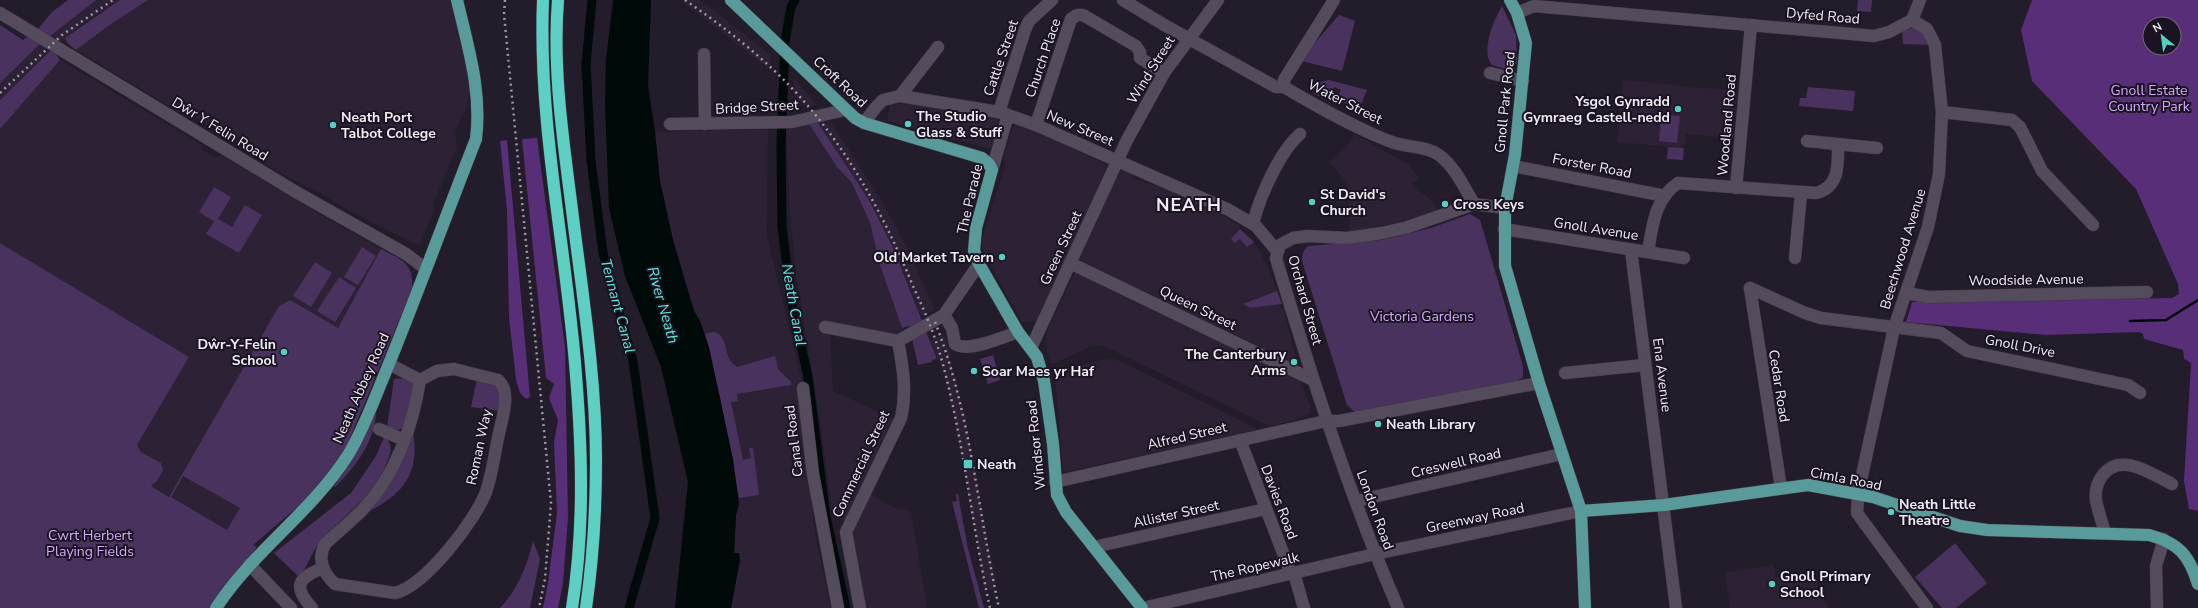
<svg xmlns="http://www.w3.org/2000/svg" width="2198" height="608" font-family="'Nunito Sans',sans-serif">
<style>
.built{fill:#2c2135}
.green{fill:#4a325e;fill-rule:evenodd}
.forest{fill:#582e78;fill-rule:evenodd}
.water{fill:#000a08}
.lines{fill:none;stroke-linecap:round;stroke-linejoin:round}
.stream{stroke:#000a08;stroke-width:2.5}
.canal{stroke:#000a08;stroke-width:9}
.minor-casing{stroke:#3f3945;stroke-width:13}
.major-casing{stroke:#3f3945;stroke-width:13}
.highway-casing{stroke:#3f3945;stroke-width:13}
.minor{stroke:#544b5c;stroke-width:12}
.major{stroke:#599a9a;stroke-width:12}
.highway{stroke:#5dcfc3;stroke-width:12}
.rail{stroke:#9e98a4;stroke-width:2.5;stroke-dasharray:2 4;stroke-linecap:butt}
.poi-dot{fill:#57cec1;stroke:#1a1321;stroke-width:1.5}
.labels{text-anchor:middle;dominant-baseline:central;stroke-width:4;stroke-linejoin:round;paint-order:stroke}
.street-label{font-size:14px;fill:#f1ecf6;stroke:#1a1321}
.park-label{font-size:14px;fill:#d4a8fc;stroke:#1a1321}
.poi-label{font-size:14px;font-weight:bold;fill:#f1ecf6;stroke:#1a1321;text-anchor:start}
.water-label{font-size:15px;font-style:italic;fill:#5cebdc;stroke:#1a1321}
.district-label{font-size:18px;font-weight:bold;letter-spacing:1px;fill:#f1ecf6;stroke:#1a1321}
</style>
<rect width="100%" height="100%" fill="#231c2a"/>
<g class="built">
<path d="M96,0H120L83,24L49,51L0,100V83L42,42Z"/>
<path d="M148,0H451L472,86L467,105L455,133L457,147L434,203L433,212L420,246L362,218L313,189L296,182L266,165L251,151L196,118L177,111L76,50L111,24Z"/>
<path d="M684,0H700L771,55L769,69L683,2Z"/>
<path d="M60,60L202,145V150L214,157L221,155L316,212L405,262L412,273V289L365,407L253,545L150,485L161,463L141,452L137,445L189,357L0,243V129Z"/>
<path d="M794,78L817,105L805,107L793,93Z"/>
<path d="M1623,80L1737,91L1733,138L1686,134L1684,148L1617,142Z"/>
<path d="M916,103L998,118L993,147L990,149L887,121L890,104Z"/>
<path d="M830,121L879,196L906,246L935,310L921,316L894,250L869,200L818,123Z"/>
<path d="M809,124L837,167L852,183L870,223L880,265L903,331L897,334L894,345L875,343L830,330L833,391L894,419L886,443L881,441L872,467L845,521L832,514L821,427L796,275L790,214L786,128Z"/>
<path d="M1017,125L1057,141L1105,164L1106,168L1040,320L1031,322H1022L986,258L982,247V239L1005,165V154L1012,128Z"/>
<path d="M768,129L767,236L801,377V410L812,508L817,544L831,608H731L732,600H733L736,515L739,504L733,459L709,347L700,321L694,311L673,240L660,181L655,132Z"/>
<path d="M1354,134L1408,164L1419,179L1412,183L1418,190L1433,201L1437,211L1397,223L1348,232L1350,224L1347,183L1330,163L1349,144Z"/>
<path d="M1121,168L1134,174L1132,178L1160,187L1224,216L1240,226L1239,228L1253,240L1269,268L1282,304H1280L1281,308L1285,307L1286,319L1297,362L1296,364L1082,262L1080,259L1088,240Z"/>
<path d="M1075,272L1300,381L1311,408L1309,414L1293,421L1269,426L1104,346H1092L1051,365L1047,353L1046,333Z"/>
<path d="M944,335L951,355L949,356L965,414L997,589L985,591L954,416L943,370L930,340Z"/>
<path d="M1109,358L1120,361L1254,427L1256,430L1065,472L1063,470L1055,378L1066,377L1067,370L1081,369V365Z"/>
<path d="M870,494L895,508L911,511L927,608H864L852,534Z"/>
<path d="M1774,565L1776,577L1815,571L1819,591L1829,608H1730L1725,574L1727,572Z"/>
</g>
<g class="green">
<path d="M68,0H96L49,37L38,29L52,12Z"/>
<path d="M120,0H148L111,24L76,50L68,44L65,38Z"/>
<path d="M1858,0H1872L1871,12L1857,11Z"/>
<path d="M1502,6L1516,35L1517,63L1509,70L1492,65C1480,52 1494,19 1502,6Z"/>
<path d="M1339,15L1355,21L1342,71L1302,61L1312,46Z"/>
<path d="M0,25L23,40L31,34L42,42L0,83Z"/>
<path d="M1916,27L1922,29L1930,45L1903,44L1902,31Z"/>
<path d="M52,49L60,60L0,129V100Z"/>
<path d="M1329,80L1367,90L1359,109L1336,99L1341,90L1335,87L1330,95L1327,94L1325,98L1313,94L1319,82Z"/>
<path d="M1808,87L1855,91L1853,111L1799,106L1800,98H1806Z"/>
<path d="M1661,115L1680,116L1677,143L1659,141Z"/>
<path d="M818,123L869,200L894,250L937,359L932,360V362L918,365L909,326L902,328L880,265L870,223L852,183L837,167L809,124Z"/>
<path d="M1668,147L1684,148L1683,160L1667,159Z"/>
<path d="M214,187L231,197L218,219L232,227L245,205L262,215L239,253L206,234L214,221L199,212Z"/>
<path d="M1470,214L1480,220L1523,366V377L1515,382L1355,412L1347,405L1302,261C1302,254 1303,251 1308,246L1381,240L1431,228Z"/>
<path d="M1240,229L1254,242L1247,247L1240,239L1235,243L1231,239Z"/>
<path d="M0,243L189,357L137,445L141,452L161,463L163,470L157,481L151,486L169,497L279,306L290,300L338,328L381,249C402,260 414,263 412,289L348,443L331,471L302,503L253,545L257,547L210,608H0ZM183,476L240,508L227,530L171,497Z"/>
<path d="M362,247L376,256L358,285L344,277Z"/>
<path d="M315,262L332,273L311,307L293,296Z"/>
<path d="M339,277L356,288L335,322L317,311Z"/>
<path d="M1277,291L1282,304L1251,308L1243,304Z"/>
<path d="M712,332C727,333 724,350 730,360C731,362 735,365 737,367L775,356L778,369L791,382V385L737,394L738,401L731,402L743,460L751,458L749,448H753L759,495L739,498L720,397L705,334Z"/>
<path d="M993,355L1000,380L988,384L980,359Z"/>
<path d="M408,378L415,383L403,428L393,432L387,428L394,379Z"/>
<path d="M477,379L494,384L500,390V411L471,407Z"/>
<path d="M376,413C375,441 355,468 335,487L334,486L353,458Z"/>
<path d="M412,427C422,473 403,496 363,514Z"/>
<path d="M384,437H386C393,446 391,453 387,462C372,501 341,515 317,546C310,555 308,567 299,577L274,553L351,493L376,456Z"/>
<path d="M956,494H958L968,549L984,608H979L952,502L957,501Z"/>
<path d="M533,541L540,559L530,608H500C518,589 527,566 533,541Z"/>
<path d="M1955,543L1987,583L1956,608H1942L1915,577Z"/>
</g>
<g class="forest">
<path d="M2032,0H2198V511L2189,509L2184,481L2191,363L2184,359L2183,350L2144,339L2143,334L2139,332L2046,335L1906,322L1912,302L2172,298L2179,294L2178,284L2136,189L2032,81L2021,30ZM2150,24H2174V48H2150Z"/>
<path d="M537,138L565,347L568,517L563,583L558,608H543L548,583L557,513L554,442L558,420L549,398L554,384L546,378L522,139Z"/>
<path d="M507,140L530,397L526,399L520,393L516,380L509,317L507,210L500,141Z"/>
</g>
<path class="water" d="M613,0H651L648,85L655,132L660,181L673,240L694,311L700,321L709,347L733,459L739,504L736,515L734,553H739L740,560L731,608H675L688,482L661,367L625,276L609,208L605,104L606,60Z"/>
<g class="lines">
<path class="stream" d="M2130,321L2166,320L2198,300"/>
<g class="canal">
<path d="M592,0L586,64L591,160L603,253L633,361L655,518L629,608"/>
<path d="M795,0L791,7L785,42L781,145L782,227L791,299L808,377L826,517L846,608"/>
</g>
<g class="minor-casing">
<g id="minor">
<path d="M1123,0L1166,26L1276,87H1284C1318,107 1353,127 1389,141C1405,148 1425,145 1439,155C1455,167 1464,187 1474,204"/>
<path d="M0,13L296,192L406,254L426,269"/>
<path d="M1517,13L1534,6L1874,36L1889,32L1912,20L1920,0"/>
<path d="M1912,20L1927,29L1935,45L1942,112L1939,174L1928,227L1894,328L1858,494L1857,513L1927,608"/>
<path d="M704,54L705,124"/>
<path d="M1490,73L1523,81"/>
<path d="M1284,87V80L1334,0"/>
<path d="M900,96L999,112L1036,125L1229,210L1256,226L1277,251"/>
<path d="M999,112L1025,30L1029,21L1052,0"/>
<path d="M1942,112L2012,120L2020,127L2042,171L2093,225"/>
<path d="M864,123L876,107L883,100L900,96L938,47"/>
<path d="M670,124L792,122L845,110"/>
<path d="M1036,125L1071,19L1077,15H1083L1136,46L1140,52V58L1164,73"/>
<path d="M1807,141L1877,148"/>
<path d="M1513,166L1665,196"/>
<path d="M992,170L1008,115"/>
<path d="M1736,188L1751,25"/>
<path d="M1253,224C1259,198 1280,151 1300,134"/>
<path d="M1504,229L1684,258"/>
<path d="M1631,250L1676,608"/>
<path d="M1648,252C1652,227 1655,198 1678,183L1816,193C1840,187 1838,164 1838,144"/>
<path d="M1795,258L1801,193"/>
<path d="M1070,263L1313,380"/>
<path d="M1750,288L1805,313L1821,318L1941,333L1967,351L2128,385L2140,393"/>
<path d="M1750,288L1781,488"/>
<path d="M1906,293L1928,297L2147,292"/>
<path d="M944,315L952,328L955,344C968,353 1003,337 1018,332"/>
<path d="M825,327L898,341"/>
<path d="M898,341L944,315L979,264"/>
<path d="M1031,348L1127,140L1164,73L1218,0"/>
<path d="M389,364L420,380"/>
<path d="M454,369L498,380C511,391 503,415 500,429C495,449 493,472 486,492C475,521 425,586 395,593L335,584C323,573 317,559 325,544C338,532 353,520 365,507C396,474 413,425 420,380L437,371Z"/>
<path d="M1565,373L1645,365"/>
<path d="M803,388L813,474L838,608"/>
<path d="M379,429L404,440"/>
<path d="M1240,440L1291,574"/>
<path d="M1055,482L1326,421H1339L1539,383"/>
<path d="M1356,501L1562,454"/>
<path d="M2105,533C2102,522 2098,511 2096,500C2095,492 2097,483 2102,476C2120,451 2152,474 2172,484"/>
<path d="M1094,547L1266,509"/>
<path d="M249,564L291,608"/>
<path d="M1294,573L1304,608"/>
<path d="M312,608C292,586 298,578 323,568"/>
<path d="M860,608L846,532L901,418C907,391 903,367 898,341"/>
<path d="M1143,608L1375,554L1581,511"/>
<path d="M1398,608C1350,497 1313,381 1278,265L1276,258L1280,245L1293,238L1308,236L1347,238L1382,233L1408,227L1474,204L1505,208"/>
<path d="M2157,608L2156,566L2164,539"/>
</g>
</g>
<g class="major-casing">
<g id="major">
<path d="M731,0L855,118L864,123L982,158L989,164L992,170L976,228L974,251L979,264L1018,332L1037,357L1044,381L1053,444L1057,495L1066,512L1142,608"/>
<path d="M1510,0L1517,13L1526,43L1515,155L1505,208V266L1539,383L1581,511L1585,608"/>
<path d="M1581,511L1664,505L1808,485L1873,497L1960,526L1987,530L2149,535C2179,543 2189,555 2198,584"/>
<path d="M216,608C253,551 311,513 348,455C363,431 373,402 384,376C416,298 445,218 476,139C482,91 468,47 457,0"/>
</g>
</g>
<g class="highway-casing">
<g id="highway">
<path d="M543,0C538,122 565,242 575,363C582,445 585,527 572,608"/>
<path d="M558,0C552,75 565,151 574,226C584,304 596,383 596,461C596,510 593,559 586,608"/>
</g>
</g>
<use href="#minor" class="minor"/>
<use href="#major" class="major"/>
<use href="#highway" class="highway"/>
<g class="rail">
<path d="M505,0L504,14L551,503L545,579L539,608"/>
<path d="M685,0C730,31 773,65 808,106C853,158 887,222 913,286C924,310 935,335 942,361C964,442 972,526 990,608"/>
<path d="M0,93L62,35L113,0"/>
<path d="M935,322C971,413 978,513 999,608"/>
</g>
</g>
<g class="poi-dot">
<circle cx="1678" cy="109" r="4"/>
<circle cx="908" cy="124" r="4"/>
<circle cx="333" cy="125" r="4"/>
<circle cx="1312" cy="202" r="4"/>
<circle cx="1445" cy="204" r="4"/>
<circle cx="1002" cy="257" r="4"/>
<circle cx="284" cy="352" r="4"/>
<circle cx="1294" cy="362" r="4"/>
<circle cx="974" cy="371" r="4"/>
<circle cx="1378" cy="424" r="4"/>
<rect x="963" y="459" width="10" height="10" rx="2"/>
<circle cx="1891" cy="512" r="4"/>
<circle cx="1772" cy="584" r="4"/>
</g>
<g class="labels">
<g class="street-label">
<text transform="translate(1823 16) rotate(5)">Dyfed Road</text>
<text transform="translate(1001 58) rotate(-71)">Cattle Street</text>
<text transform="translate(1043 58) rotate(-71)">Church Place</text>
<text transform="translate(1151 70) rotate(-58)">Wind Street</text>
<text transform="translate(840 82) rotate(43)">Croft Road</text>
<text transform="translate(1345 102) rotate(27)">Water Street</text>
<text transform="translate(1505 102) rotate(-84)">Gnoll Park Road</text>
<text transform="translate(757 107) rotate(-3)">Bridge Street</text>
<text transform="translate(1727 125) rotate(-85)">Woodland Road</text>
<text transform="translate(1080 128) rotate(23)">New Street</text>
<text transform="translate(220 129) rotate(31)">Dŵr Y Felin Road</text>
<text transform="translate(1592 166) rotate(11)">Forster Road</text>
<text transform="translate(970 199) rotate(-77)">The Parade</text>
<text transform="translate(1596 229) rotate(9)">Gnoll Avenue</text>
<text transform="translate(1061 248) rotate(-65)">Green Street</text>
<text transform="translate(1903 249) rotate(-73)">Beechwood Avenue</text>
<text transform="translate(2026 280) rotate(-1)">Woodside Avenue</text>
<text transform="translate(1305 300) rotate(74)">Orchard Street</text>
<text transform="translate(1198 308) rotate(26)">Queen Street</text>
<text transform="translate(2020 346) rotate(11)">Gnoll Drive</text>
<text transform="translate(1662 375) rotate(83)">Ena Avenue</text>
<text transform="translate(1779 386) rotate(81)">Cedar Road</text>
<text transform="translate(361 388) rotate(-66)">Neath Abbey Road</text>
<text transform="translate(1187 436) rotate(-13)">Alfred Street</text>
<text transform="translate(794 441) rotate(-97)">Canal Road</text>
<text transform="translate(1036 445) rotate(-96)">Windsor Road</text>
<text transform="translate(479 447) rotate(-78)">Roman Way</text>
<text transform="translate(1456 463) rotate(-13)">Creswell Road</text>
<text transform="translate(861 464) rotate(-65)">Commercial Street</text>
<text transform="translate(1846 479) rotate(11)">Cimla Road</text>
<text transform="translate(1279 502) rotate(69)">Davies Road</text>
<text transform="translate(1375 510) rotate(70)">London Road</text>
<text transform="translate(1176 514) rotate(-12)">Allister Street</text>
<text transform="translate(1475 518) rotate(-12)">Greenway Road</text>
<text transform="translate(1255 567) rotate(-13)">The Ropewalk</text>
</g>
<g class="park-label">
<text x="2149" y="90">Gnoll Estate<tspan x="2149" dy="16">Country Park</tspan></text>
<text x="1422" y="316">Victoria Gardens</text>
<text x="90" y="535">Cwrt Herbert<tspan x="90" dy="16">Playing Fields</tspan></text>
</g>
<g class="poi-label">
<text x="1670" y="101" text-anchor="end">Ysgol Gynradd<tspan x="1670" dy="16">Gymraeg Castell-nedd</tspan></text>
<text x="916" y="116">The Studio<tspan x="916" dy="16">Glass &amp; Stuff</tspan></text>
<text x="341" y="117">Neath Port<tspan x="341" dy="16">Talbot College</tspan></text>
<text x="1320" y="194">St David's<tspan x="1320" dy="16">Church</tspan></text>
<text x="1453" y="204">Cross Keys</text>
<text x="994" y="257" text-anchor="end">Old Market Tavern</text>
<text x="276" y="344" text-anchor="end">Dŵr-Y-Felin<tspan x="276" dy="16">School</tspan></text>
<text x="1286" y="354" text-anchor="end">The Canterbury<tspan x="1286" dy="16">Arms</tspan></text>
<text x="982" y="371">Soar Maes yr Haf</text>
<text x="1386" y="424">Neath Library</text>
<text x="977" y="464">Neath</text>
<text x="1899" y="504">Neath Little<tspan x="1899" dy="16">Theatre</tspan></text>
<text x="1780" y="576">Gnoll Primary<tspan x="1780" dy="16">School</tspan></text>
</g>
<g class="water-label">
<text transform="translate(663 305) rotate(74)">River Neath</text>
<text transform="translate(794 305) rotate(80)">Neath Canal</text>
<text transform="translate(618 306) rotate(75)">Tennant Canal</text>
</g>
<g class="district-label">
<text x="1189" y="205">NEATH</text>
</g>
</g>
<g transform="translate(2162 36) rotate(331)"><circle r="19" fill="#1a1321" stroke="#706a76"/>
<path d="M0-3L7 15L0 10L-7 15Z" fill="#57cec1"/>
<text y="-6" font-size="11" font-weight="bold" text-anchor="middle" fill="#f1ecf6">N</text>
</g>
</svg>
